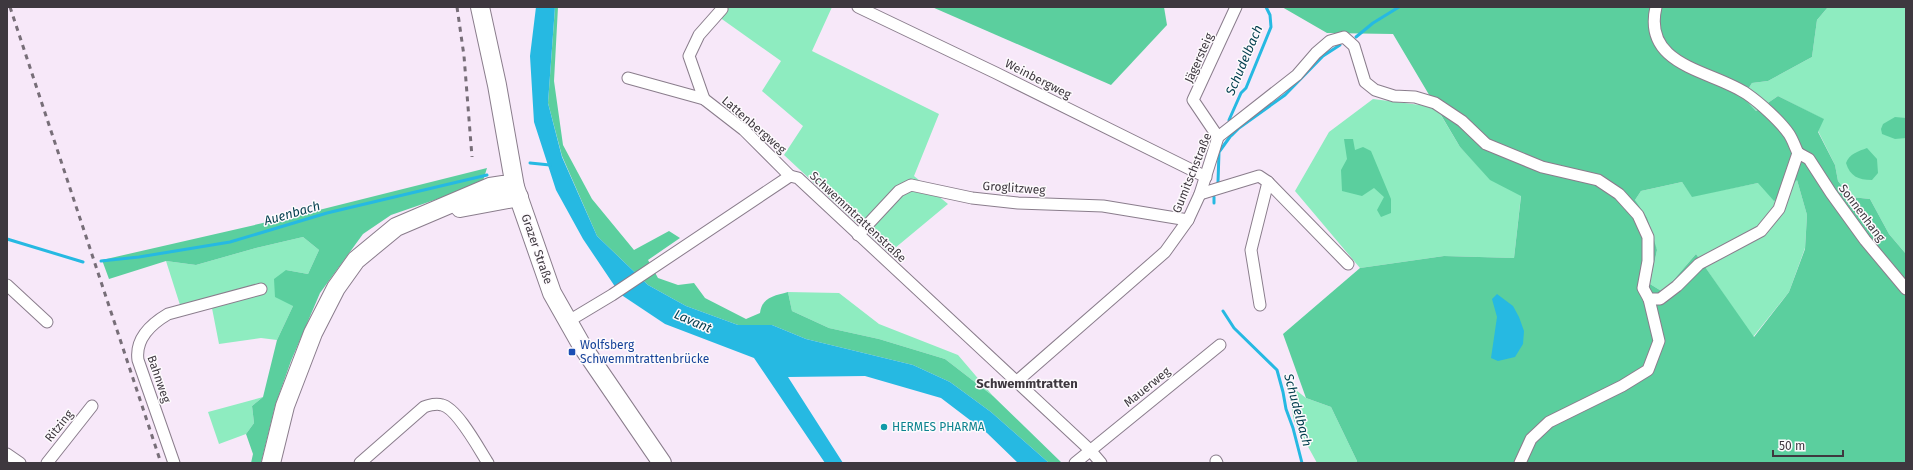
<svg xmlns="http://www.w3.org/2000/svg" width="1913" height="470" font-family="'Fira Sans',sans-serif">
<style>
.green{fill:#8eecc0}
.forest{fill:#5bcf9e;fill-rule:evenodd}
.water{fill:#26b9e2}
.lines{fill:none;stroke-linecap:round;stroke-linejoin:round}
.stream{stroke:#26b9e2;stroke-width:3}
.street-casing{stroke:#8a7d8c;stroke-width:13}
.primary-casing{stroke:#8a7d8c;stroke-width:20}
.street{stroke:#fff;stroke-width:11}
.primary{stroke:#fff;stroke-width:18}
.rail{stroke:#776e78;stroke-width:3;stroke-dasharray:5 5;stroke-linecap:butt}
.transit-dot{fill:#1a4fb4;stroke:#fdfafd;stroke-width:1.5}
.culture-dot{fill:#0f9aa8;stroke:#fdfafd;stroke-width:1.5}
.labels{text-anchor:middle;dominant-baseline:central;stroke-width:3;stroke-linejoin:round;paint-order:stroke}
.street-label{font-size:12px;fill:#3e383f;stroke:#fdfafd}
.transit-label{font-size:12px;fill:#164399;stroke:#fdfafd;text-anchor:start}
.culture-label{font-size:12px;fill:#0d838f;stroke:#fdfafd;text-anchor:start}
.water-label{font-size:13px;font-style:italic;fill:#003d4d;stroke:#fdfafd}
.neighbourhood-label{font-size:13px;font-weight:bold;fill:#3e383f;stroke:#fdfafd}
</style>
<rect width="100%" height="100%" fill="#f7e8f9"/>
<g class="green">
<path d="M728,7H832L812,51L939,114L914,176L948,204L889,253L784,155L803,126L762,91L781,61L719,17Z"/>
<path d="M1828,7H1906V254L1889,234L1870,199L1851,197L1838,181L1835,165L1818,131L1823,119L1778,96L1756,111L1743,97L1752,83L1768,81L1812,57L1817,20Z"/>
<path d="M1373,99L1436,107L1460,147L1490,179L1521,195L1514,258L1444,256L1360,268L1295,191L1329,132Z"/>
<path d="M1797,180L1807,215L1805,248L1789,292L1753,337L1696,254L1663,292L1650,284L1657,250L1635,200L1641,191L1682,182L1692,196L1758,183Z"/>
<path d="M303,237L319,250L308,274L286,270L293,306L277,340L261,338L219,344L210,298L180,305L166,261L196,265L256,248Z"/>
<path d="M788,292L839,293L879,324L958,355L993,396L945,359L879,339L829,328L792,311Z"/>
<path d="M1287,383L1306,398L1331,407L1357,461L1356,463H1317L1294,421Z"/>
<path d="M263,397L252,406L254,423L246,434L219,444L208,412Z"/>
</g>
<g class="forest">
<path d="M555,7H558L554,81L563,145L592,199L634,250L669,231L680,238L648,260L658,278L678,285L694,283L705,298L746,319L760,313C762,297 774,296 788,292L792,311L829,328L879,339L945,359L993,396L1062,463H1049L991,412L950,382L913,365L806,339L772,325H738L686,306L648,285L597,236L562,156L548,103Z"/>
<path d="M932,7H1164L1167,25L1111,85Z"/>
<path d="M1282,7H1828L1817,20L1812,57L1768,81L1752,83L1743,97L1756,111L1778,96L1824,119L1818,132L1835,165L1838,181L1851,197L1870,199L1889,234L1906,254V463H1356L1357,461L1331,407L1306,398L1283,334L1360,268L1444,256L1514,258L1521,196L1490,180L1460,147L1393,34L1327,33ZM1797,180L1807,215L1805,249L1789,292L1754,337L1696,254L1663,292L1650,284L1657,250L1647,218L1635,200L1641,191L1682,182L1692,197L1758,183L1774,201Z"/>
<path d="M1895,117L1906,118V138L1895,139L1882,134L1881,129L1883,124Z"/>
<path d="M1344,139H1353L1355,150L1363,147L1371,151L1391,199V213L1381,217L1377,210L1384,197L1374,188L1362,196L1342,191L1341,170L1347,159Z"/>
<path d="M1867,148L1877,159L1878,173L1872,180C1858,180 1850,176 1846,163C1849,154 1859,151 1867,148Z"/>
<path d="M487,168L483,181L446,196L391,215L363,234L320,293L291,361L275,406L261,463H251L253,454L246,434L254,423L252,406L263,397L277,340L293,306L275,297L274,279L286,270L308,274L319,250L303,237L256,248L196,265L166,261L109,279L102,260L311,212Z"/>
</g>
<g class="water">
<path d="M536,7H555L548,103L562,157L597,236L648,285L686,306L738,325H772L806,339L913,365L950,382L991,412L1049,463H1018L987,433L941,398L865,376L788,377L843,463H825L754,358L665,324L620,294L583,239L556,190L534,122L530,56Z"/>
<path d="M1497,294L1513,306L1519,317L1524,331L1523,344L1515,357L1498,361L1491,358L1497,317L1492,299Z"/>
</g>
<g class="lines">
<g class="stream">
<path d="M1356,37L1373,23L1399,7"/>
<path d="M1229,120L1241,93L1246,88L1271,27L1270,15L1266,7"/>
<path d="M1232,135L1239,128L1285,95L1323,56L1340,45"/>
<path d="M530,163L550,165"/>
<path d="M1218,182L1219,152L1232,134"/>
<path d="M1214,203V197"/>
<path d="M7,239L83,262"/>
<path d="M101,261L139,257L230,242L327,213L487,175"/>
<path d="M1223,311L1234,328L1277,370L1283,392L1286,409L1293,428L1302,463"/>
</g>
<g class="street-casing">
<g id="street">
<path d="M858,7L996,73L1206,177"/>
<path d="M628,78L704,99L744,130L790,176"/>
<path d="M704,99L689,56L699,35L722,9L721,7"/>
<path d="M1218,137L1193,100L1236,7"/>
<path d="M1798,153L1809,159L1831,193L1865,240L1906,289"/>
<path d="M1268,182L1348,264"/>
<path d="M1200,194L1259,176L1268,182L1251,250L1260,305"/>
<path d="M858,235L899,191L911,185L972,198L1018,203L1103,206L1188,220"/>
<path d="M7,285L47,322"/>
<path d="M567,322L612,295L790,176L798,178L1090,450L1101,463"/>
<path d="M1016,382L1165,252L1188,220L1200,194L1218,137L1297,75L1316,53L1330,41L1344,37L1354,46L1365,82L1375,90L1394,96L1415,97L1435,103L1462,121L1486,144L1542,167L1598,180L1619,194L1638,215L1648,237V261L1643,288L1649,299H1660L1677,286L1699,264L1761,231L1779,209L1798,153C1795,147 1793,140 1789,134C1780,121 1760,103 1747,94C1712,70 1642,67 1656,7"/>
<path d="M7,454L20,463"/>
<path d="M1216,461L1217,463"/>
<path d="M47,463L92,406"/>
<path d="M174,463L138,360C135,339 151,324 168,314L261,289"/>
<path d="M360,463L424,407C430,405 436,403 442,405C457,408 479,449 488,463"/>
<path d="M1075,463L1220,345"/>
<path d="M1520,463L1531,439L1549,422L1622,386L1648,370L1659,341L1649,299"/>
</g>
</g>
<g class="primary-casing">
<g id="primary">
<path d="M480,7L497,85L515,187L552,293L582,346L662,463"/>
<path d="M460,208L519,197"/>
<path d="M271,463L285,406L313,333L336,288L356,260L396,227L490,187L503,185L515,187"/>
</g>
</g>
<use href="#street" class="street"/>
<use href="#primary" class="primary"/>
<g class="rail">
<path d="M10,7L161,463"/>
<path d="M457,7L464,56L472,157"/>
</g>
</g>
<rect class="transit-dot" x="568" y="348" width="8" height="8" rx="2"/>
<circle class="culture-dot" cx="884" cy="427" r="4"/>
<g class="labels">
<g class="street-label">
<text transform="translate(1199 58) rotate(-66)">Jägersteig</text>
<text transform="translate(1038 79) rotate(27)">Weinbergweg</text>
<text transform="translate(754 125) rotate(41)">Lattenbergweg</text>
<text transform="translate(1192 173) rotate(-68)">Gumitschstraße</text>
<text transform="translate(1014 188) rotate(4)">Groglitzweg</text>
<text transform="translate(1862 213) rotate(53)">Sonnenhang</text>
<text transform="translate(858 217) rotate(43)">Schwemmtrattenstraße</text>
<text transform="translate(537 249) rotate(71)">Grazer Straße</text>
<text transform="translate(159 379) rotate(71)">Bahnweg</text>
<text transform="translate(1147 387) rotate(-39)">Mauerweg</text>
<text transform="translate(59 426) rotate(-51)">Ritzing</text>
</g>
<g class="transit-label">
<text x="580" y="345">Wolfsberg<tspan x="580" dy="14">Schwemmtrattenbrücke</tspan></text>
</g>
<g class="culture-label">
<text x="892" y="427">HERMES PHARMA</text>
</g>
<g class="water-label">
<text transform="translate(1244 60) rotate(-67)">Schudelbach</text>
<text transform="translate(292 213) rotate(-16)">Auenbach</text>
<text transform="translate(693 321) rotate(23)">Lavant</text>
<text transform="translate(1298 410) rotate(75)">Schudelbach</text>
</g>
<g class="neighbourhood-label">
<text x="1027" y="383">Schwemmtratten</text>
</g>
</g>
<rect width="1913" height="470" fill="none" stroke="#3e383f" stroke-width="16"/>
<path d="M1773 450v6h70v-6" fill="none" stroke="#3e383f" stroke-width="2"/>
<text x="1779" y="450" font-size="12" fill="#3e383f" stroke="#fdfafd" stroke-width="3" paint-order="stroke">50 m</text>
</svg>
